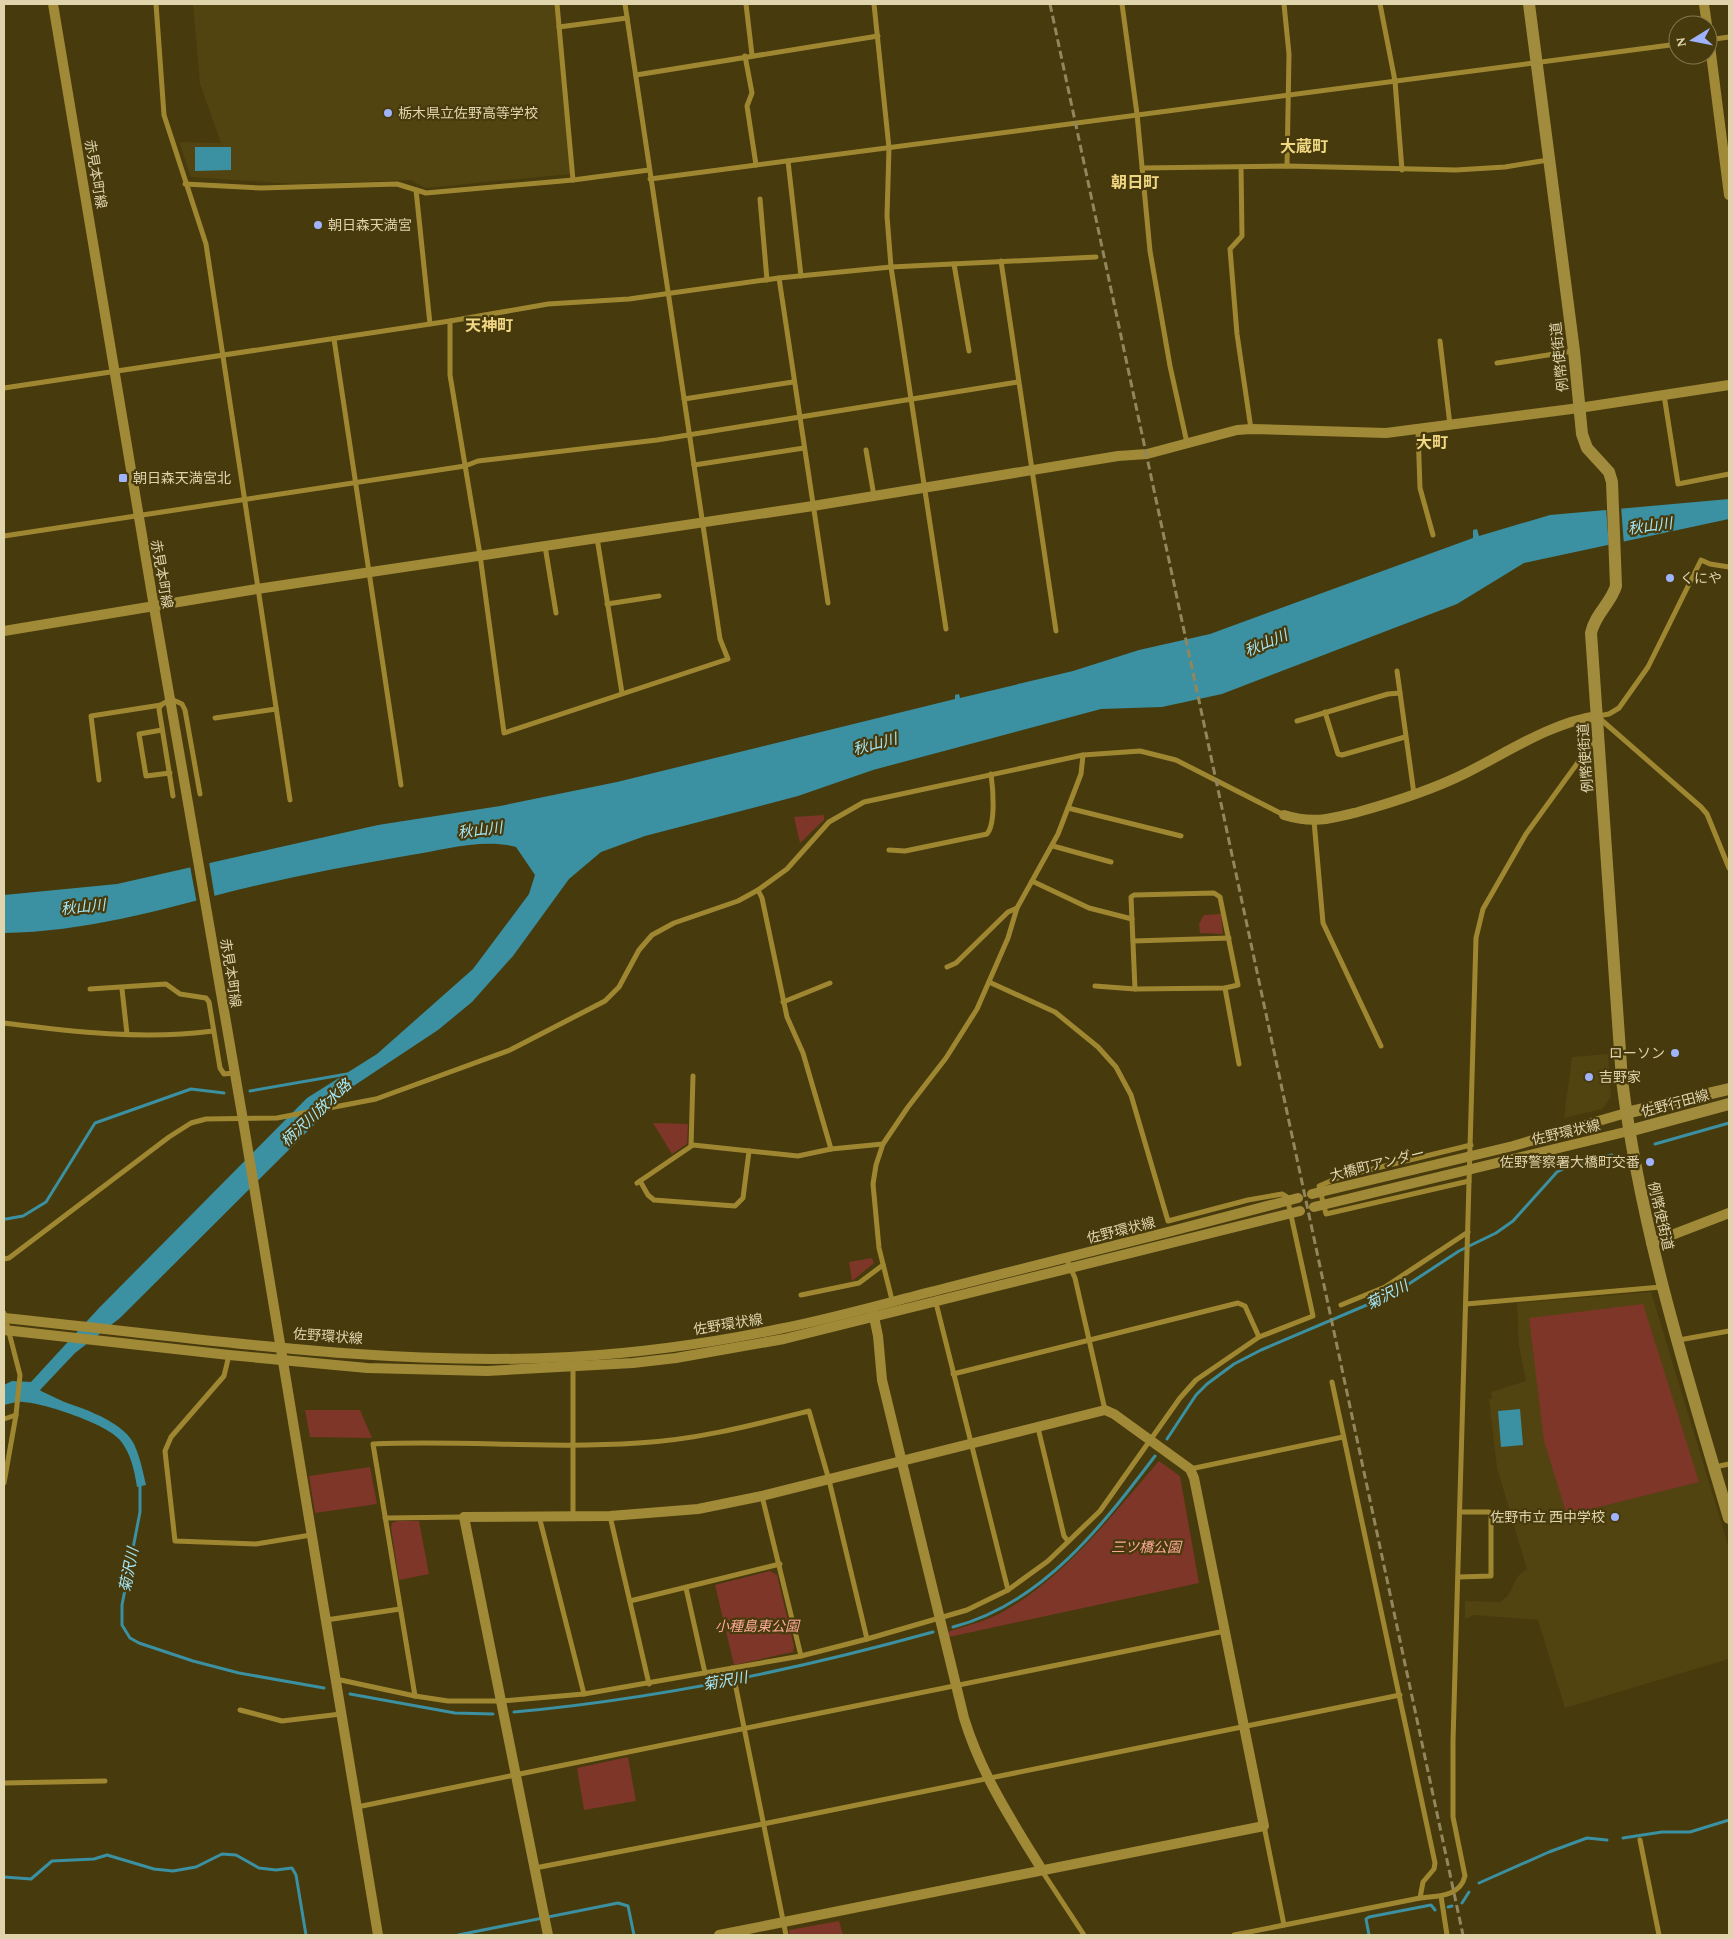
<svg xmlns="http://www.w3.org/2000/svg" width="1733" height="1939" font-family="'Crimson Pro','Noto Sans JP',serif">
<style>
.built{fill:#524410}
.green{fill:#7d3628}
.water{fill:#3b90a1}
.pier{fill:#473a0d}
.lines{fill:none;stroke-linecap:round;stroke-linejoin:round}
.stream{stroke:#3b90a1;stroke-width:3}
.street{stroke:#9f8732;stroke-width:5}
.secondary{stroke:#a08937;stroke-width:10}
.primary{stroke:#a18b3c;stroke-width:12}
.rail{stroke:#92865c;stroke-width:3;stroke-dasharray:8 4;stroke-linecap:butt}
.poi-dot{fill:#a0b3fd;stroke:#473a0d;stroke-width:2}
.labels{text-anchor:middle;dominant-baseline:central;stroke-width:4.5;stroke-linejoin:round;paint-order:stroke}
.poi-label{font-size:14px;fill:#e0d4ad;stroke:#473a0d;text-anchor:start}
.street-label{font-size:14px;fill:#e0d4ad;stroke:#473a0d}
.park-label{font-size:14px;font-style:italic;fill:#feaa98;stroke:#473a0d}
.water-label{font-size:15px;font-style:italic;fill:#a6e7f6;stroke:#473a0d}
.quarter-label{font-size:16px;font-weight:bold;fill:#f0d784;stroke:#473a0d}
</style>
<rect width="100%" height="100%" fill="#473a0d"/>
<g class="built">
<path d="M193,4H555L571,174L425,188L411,180L295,184L191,177L179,142L221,143L200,84Z"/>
<path d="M1608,1054L1611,1097L1602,1109L1564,1118L1572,1057Z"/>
<path d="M1651,1292L1729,1548V1659L1565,1708L1538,1620L1474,1615L1465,1619V1601L1500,1602L1508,1596L1518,1576L1527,1569L1497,1468L1489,1399H1492L1491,1392L1526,1381L1519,1346L1517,1303Z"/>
</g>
<g class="green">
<path d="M824,815V820L800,843L794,817Z"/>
<path d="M1221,914L1223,934L1200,933L1199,924L1204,915Z"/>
<path d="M653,1123L688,1124L687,1144L672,1154Z"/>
<path d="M872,1258L874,1263L852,1281L849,1262Z"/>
<path d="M1643,1304L1699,1482L1567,1515L1544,1441L1529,1318Z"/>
<path d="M305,1410H360L372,1438L310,1437Z"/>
<path d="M1159,1461L1180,1476L1199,1583L949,1637L948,1632C964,1626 983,1622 999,1614C1064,1579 1111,1516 1159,1461Z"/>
<path d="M370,1467L377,1504L315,1513L309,1476Z"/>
<path d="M397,1521H419L429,1574L399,1580L391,1528L392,1523Z"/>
<path d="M770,1571L777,1575L794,1646L793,1652L734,1665L715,1585Z"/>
<path d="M628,1757L636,1801L584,1810L577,1768Z"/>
<path d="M839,1921L843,1935H790L789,1930Z"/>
</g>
<g class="water">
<path d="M195,147H231V170L195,171Z"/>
<path d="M1729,499V519L1524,563L1457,604L1222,694L1162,707L1101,709L873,770L798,796L645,836L601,852L569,879L513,956L472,1002L438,1030L352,1087L120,1318L75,1353L40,1390L47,1396C72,1405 121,1418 134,1444C140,1457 143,1472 146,1485L137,1487C134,1469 131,1454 120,1440C107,1424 44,1403 23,1402C17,1401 10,1404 4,1405V1385L12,1381L31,1382L99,1308L307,1098L377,1054L473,969L529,894L535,875L516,847C483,838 444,850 411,855C353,865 295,876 237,890C160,910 84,932 4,933V895L117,884L378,825L500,806L617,782L955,699V695L959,694L960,698L1073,671L1139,650L1210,634L1473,538V530L1477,529L1479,536L1550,515Z"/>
<path d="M1520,1409L1523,1445L1501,1447L1498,1411Z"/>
</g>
<g class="pier">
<path d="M1621,506L1624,545L1609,548L1606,507Z"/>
<path d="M209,862L215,899L197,904L190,866Z"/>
</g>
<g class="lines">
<g class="stream">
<path d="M250,1091L347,1074"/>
<path d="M1655,1144L1729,1123"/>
<path d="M6,1219L23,1216L46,1202L95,1123L191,1089L224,1093"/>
<path d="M42,1393L61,1402"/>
<path d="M1167,1439L1196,1395L1207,1384L1234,1364L1261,1350L1395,1293L1459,1251L1496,1233L1513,1221L1557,1172L1569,1166L1612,1155"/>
<path d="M140,1484V1512L122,1605V1625L130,1638L139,1643L193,1661L239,1673L324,1688"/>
<path d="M953,1627C1042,1604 1102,1526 1155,1456"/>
<path d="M350,1694L455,1713L493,1714"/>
<path d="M514,1712C656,1699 796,1670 933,1632"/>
<path d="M1623,1838L1662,1832H1690L1729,1820"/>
<path d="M4,1877L31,1879L52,1861L94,1859L107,1855L154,1869L173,1871L196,1867L222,1854L236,1855L259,1868L276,1870L292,1868L296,1875L306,1935"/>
<path d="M1479,1883L1549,1852L1587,1838L1607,1840"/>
<path d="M1462,1903L1469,1892"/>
<path d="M1448,1907L1452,1906"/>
<path d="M458,1935L618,1903L628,1906L634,1935"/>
<path d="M1369,1935L1366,1919L1369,1917L1431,1905L1435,1910"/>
</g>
<g class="street">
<path d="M156,4L164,115L206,244L290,800"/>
<path d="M557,4L573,180"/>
<path d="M746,4L752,55"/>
<path d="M874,4L889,148L887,216L891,267L946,629"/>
<path d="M1122,4L1137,114L1150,251L1170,366L1187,443"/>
<path d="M1284,4L1289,54L1287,166"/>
<path d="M1380,4L1395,81L1402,170"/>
<path d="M559,27L627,18"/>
<path d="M1708,40L1729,37"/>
<path d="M745,56L752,93L747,106L756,165"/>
<path d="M636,75L878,36"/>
<path d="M788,161L801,276"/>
<path d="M1241,167L1242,236L1230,249L1237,334L1251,429"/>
<path d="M1142,168L1287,166L1456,170L1505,167L1548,160"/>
<path d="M650,179L1678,44"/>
<path d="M185,184L261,188L397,184L426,193L573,180L649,170"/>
<path d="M416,190L430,324"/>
<path d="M760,199L767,280"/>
<path d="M1001,261L1056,631"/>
<path d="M954,264L969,351"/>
<path d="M779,278L828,603"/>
<path d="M450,321V375L480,555L504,733L728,659L720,639L625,4"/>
<path d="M334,339L401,785"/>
<path d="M1440,341L1450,425"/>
<path d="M1497,363L1573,351"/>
<path d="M4,388L450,321L548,304L629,299L779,278L891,267L1096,257"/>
<path d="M1664,395L1678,484L1729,474"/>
<path d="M684,399L793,382"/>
<path d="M1418,430L1420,488L1433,535"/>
<path d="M866,450L874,496"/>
<path d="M694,465L804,448"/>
<path d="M4,536L465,466L478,461L657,440L1018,382"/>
<path d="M597,538L622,693"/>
<path d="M545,546L556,613"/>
<path d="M607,604L659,596"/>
<path d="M1397,671L1414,794"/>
<path d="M1325,712L1338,754L1342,755L1405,737"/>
<path d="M1598,716L1609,714L1619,708L1648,667L1701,560L1710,564L1729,567"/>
<path d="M1598,717L1701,807L1707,814L1729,868"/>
<path d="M215,718L276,709"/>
<path d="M1297,721L1388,694L1400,693"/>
<path d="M162,730L139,734L146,776L170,773"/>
<path d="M99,780L91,716L161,705"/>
<path d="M173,796L159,709L161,705L171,699L182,704L185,710L200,794"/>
<path d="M1068,808L1181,836"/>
<path d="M1314,821L1323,923L1381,1046"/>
<path d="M1053,846L1111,862"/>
<path d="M889,850L905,851L987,834C996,823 993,788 991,774"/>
<path d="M1032,881L1089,908L1132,919"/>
<path d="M758,890L762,898L787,1017L803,1053L831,1149"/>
<path d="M1214,893L1220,897L1238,985L1225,988L1135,989L1131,897L1134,895Z"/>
<path d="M1133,941L1229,938"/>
<path d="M947,967L956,963L1008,912L1017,908"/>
<path d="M1095,986L1135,989"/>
<path d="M1225,988L1239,1064"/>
<path d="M90,989L166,984L180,994L206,998L209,1002L220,1068L224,1074L234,1073"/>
<path d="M122,989L127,1034"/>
<path d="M783,1002L830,983"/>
<path d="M4,1023C73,1032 144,1040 213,1031"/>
<path d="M691,1146L693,1076"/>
<path d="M640,1181L648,1195L654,1200L735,1206L743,1198L749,1151"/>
<path d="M1469,1181L1326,1214L1319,1186L1340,1177L1471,1145"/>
<path d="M637,1183L693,1145L798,1156L831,1149L883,1144"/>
<path d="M1066,1258L1075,1278L1105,1410"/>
<path d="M4,1259L9,1258L169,1137L191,1123L206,1119L277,1118L376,1099L510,1050L605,1001L619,987L639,950L652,935L674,923L738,901L758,890L787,869L829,822L864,802L1083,755L1140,751L1176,760L1284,815"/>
<path d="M801,1295L859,1283L883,1265"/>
<path d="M936,1303L1008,1590"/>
<path d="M893,1304L879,1248L873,1184L876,1165L883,1144L908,1107L946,1058L977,1009L1008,938L1017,908L1058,834L1081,774L1083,755"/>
<path d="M1466,1304L1661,1287"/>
<path d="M1341,1305L1385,1287L1468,1232"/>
<path d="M4,1313L20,1375L16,1415L4,1483"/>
<path d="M1679,1340L1729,1331"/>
<path d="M229,1355L224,1376L171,1437L165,1451L175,1541L256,1544L311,1535"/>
<path d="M573,1364V1516"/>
<path d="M953,1374L1238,1303L1245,1306L1259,1337"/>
<path d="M1332,1382L1435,1863L1434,1869L1423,1882L1420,1898"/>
<path d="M4,1419L16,1415"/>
<path d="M1038,1428L1064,1536L1068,1541"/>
<path d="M1715,1467L1729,1464"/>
<path d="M1190,1469L1343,1437"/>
<path d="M762,1496L801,1656"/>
<path d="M539,1516L584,1694"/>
<path d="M610,1516L649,1684"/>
<path d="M385,1518L464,1517"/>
<path d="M1459,1577L1491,1576V1514L1489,1512H1460"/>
<path d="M686,1588L705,1673"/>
<path d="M630,1601L780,1564"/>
<path d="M326,1620L400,1609"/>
<path d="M732,1668L786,1935"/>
<path d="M336,1679L415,1696L448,1701H501L584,1694L801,1656L867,1639L967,1610L1008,1590L1048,1561L1100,1511L1180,1398L1196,1380L1259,1337L1313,1316L1287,1197L1282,1194L1248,1200L1168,1221L1131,1095L1116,1067L1098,1047L1055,1012L989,982"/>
<path d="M415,1696L373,1444C461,1440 550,1449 638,1443C696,1440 753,1425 809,1411L829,1480L867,1639"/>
<path d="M240,1710L282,1721L341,1714"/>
<path d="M4,1783L105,1781"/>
<path d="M357,1807L1225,1631"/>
<path d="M1264,1826L1284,1925"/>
<path d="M1640,1840L1659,1935"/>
<path d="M535,1868L763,1824L1400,1695"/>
<path d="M1042,1871L1084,1935"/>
<path d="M1441,1896L1447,1935"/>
<path d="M1234,1935L1420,1898C1437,1896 1460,1897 1465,1876L1453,1817V1741L1476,938L1483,909L1526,834L1587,750L1597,739"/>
</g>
<g class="secondary">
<path d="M53,4L154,607L243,1120L378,1935"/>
<path d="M1704,4L1707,25"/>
<path d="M1708,30L1729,195"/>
<path d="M4,631L257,589L813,506L1118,456L1147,454L1237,430L1251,429L1386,433L1579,408L1729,385"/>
<path d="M1284,815C1313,824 1330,819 1358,812C1394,802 1432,790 1466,773C1508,752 1550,723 1597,716"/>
<path d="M1312,1194L1513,1146L1626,1113"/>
<path d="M1314,1207L1629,1131"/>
<path d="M1651,1243L1729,1213"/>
<path d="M873,1312L878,1336L882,1380L964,1718C981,1774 1012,1821 1042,1870"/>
<path d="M4,1318C191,1337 381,1367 570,1357C639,1353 711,1343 779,1329C835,1318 890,1302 946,1288C1063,1259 1181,1229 1298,1198"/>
<path d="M4,1330L229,1355L367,1368L487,1371L633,1363L676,1358L784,1339L1300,1211"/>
<path d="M548,1935L464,1517L610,1516L698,1509L762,1496L1105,1410L1114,1414L1190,1469L1194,1478L1264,1826L719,1935"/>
</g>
<g class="primary">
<path d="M1529,4L1574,351L1582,434L1587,448L1609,472L1612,482L1616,586C1611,603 1595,614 1591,633L1622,1080C1641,1230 1686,1373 1729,1518"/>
<path d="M1626,1113L1729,1089"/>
<path d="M1629,1131L1729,1104"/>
</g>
<path class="rail" d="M1050,4L1463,1935"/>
</g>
<g class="poi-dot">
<circle cx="388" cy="113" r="5"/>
<circle cx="318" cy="225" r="5"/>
<rect x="118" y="473" width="10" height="10" rx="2.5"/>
<circle cx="1670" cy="578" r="5"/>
<circle cx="1675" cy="1053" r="5"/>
<circle cx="1589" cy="1077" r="5"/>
<circle cx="1650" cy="1162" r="5"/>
<circle cx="1615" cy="1517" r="5"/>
</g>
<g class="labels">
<g class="poi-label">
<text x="398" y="113">栃木県立佐野高等学校</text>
<text x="328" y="225">朝日森天満宮</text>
<text x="133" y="478">朝日森天満宮北</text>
<text x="1680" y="578">くにや</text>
<text x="1665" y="1053" text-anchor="end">ローソン</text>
<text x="1599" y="1077">吉野家</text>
<text x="1640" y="1162" text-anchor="end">佐野警察署大橋町交番</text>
<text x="1605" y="1517" text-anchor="end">佐野市立 西中学校</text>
</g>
<g class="street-label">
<text transform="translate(96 174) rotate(80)">赤見本町線</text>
<text transform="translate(1559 357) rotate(-96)">例幣使街道</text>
<text transform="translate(162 574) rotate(80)">赤見本町線</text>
<text transform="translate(1585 758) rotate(-94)">例幣使街道</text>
<text transform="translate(231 973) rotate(81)">赤見本町線</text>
<text transform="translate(1675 1103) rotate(-15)">佐野行田線</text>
<text transform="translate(1566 1132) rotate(-13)">佐野環状線</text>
<text transform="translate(1377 1164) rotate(-14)">大橋町アンダー</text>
<text transform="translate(1661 1216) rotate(77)">例幣使街道</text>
<text transform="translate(1121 1230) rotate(-14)">佐野環状線</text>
<text transform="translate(728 1324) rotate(-9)">佐野環状線</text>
<text transform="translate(328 1336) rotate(4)">佐野環状線</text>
</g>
<g class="park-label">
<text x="1146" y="1547">三ツ橋公園</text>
<text x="757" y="1626">小種島東公園</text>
</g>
<g class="water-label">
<text transform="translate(1650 526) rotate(-8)">秋山川</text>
<text transform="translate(1266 643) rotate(-23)">秋山川</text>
<text transform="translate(875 744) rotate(-15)">秋山川</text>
<text transform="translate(480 830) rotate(-7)">秋山川</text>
<text transform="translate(83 907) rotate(-6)">秋山川</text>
<text transform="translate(316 1113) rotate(-43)">柄沢川放水路</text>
<text transform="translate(1387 1295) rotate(-27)">菊沢川</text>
<text transform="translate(129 1570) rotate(-79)">菊沢川</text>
<text transform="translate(725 1681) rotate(-10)">菊沢川</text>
</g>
<g class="quarter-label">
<text x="1304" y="146">大蔵町</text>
<text x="1135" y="182">朝日町</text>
<text x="489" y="325">天神町</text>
<text x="1432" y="442">大町</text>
</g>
</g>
<rect width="1733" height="1939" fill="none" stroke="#e0d4ad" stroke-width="10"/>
<g transform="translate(1693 40) rotate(260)"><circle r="24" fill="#473a0d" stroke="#84784d"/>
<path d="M0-4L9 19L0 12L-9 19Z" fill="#a0b3fd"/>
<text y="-8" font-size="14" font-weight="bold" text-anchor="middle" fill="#e0d4ad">N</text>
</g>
</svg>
